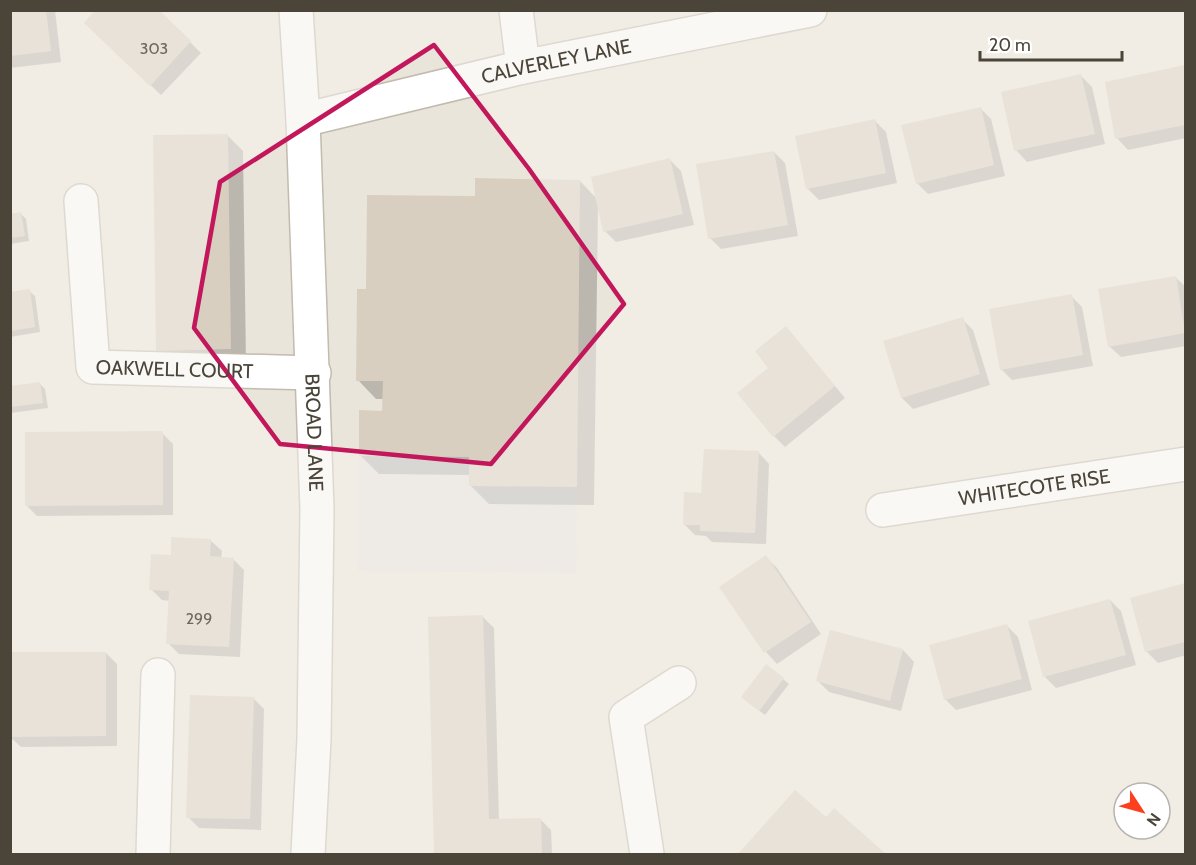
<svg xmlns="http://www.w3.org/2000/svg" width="1196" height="865" font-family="Cabin,sans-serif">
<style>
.residential{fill:#eae5da;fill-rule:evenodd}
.parking{fill:#e5e3e0}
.shadow{fill:#0003}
.building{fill:#d8cfc1}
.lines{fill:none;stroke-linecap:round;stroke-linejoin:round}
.minor-casing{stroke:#c2bbae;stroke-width:36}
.minor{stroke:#fff;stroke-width:33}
.marked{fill:none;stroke:#c2185b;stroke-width:4.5;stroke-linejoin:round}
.labels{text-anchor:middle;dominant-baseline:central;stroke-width:4.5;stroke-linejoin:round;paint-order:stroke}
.number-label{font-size:16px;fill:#6e675b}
.street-label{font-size:20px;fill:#4b4439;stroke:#fff}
</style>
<rect width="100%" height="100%" fill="#f6f3ec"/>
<path class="residential" d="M10,11H1185V854H11ZM1124,793H1160V829H1124Z"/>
<path class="parking" d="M359,456L469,457V486L577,487L576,573L358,571Z"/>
<g class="shadow">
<path d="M10,10H55L61,62L10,68Z"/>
<path d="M97,34L190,42L201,53L161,95Z"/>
<path d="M1184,67L1186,138L1128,150L1117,138Z"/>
<path d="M1081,76L1092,87L1105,144L1027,162L1016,150Z"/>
<path d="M980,108L991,119L1005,176L928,194L917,183Z"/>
<path d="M875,121L886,132L897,183L819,200L808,189L797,137Z"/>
<path d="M227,135L243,151L246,364L173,365L157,350Z"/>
<path d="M774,152L785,163L798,236L721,249L710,238Z"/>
<path d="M670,160L681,171L694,225L616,242L605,231L598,207L594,505L489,504L470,485V475L379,474L360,455L384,413V399H376L358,380L367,290L476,198L580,181L597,199Z"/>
<path d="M21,214L26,219L29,241L10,244V215Z"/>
<path d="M1176,278L1186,287V346L1121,357L1109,346Z"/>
<path d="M29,291L35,296L40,332L10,337V294Z"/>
<path d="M1071,296L1082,307L1093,366L1012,380L1001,369Z"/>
<path d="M962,319L973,330L990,385L913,409L902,398Z"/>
<path d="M786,328L845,398L785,447L774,436L771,368Z"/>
<path d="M39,383L45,389L48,408L11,413L10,387Z"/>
<path d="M162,433L173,444V515L37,516L26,505Z"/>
<path d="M758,452L769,464L766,544L712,542L706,536L695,535L684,524L702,495Z"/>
<path d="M210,540L222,551L221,559H233L244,570L240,657L179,654L168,643L170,601L162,600L151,589Z"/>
<path d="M766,557L777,568L821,634L777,664L766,652L721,587Z"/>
<path d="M1186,584V655L1158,663L1146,651L1132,599Z"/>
<path d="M1110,600L1121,611L1136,665L1056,688L1045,677Z"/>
<path d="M483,617L494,628L499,821L540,819L551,830L552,854H436L429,618Z"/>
<path d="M1007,626L1018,637L1032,690L956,710L945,699Z"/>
<path d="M903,650L914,662L901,711L829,692L818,681Z"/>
<path d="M106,653L117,664V746L21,747L10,737Z"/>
<path d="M783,679L789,684L765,715L749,703Z"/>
<path d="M253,698L264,709L261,830L199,828L188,817Z"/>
<path d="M796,792L827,819L834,810L884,854H740Z"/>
</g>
<g class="building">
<path d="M10,10H46L51,51L10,56Z"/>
<path d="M95,10H159L191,41L150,86L84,23Z"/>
<path d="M1185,65V125L1115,139L1105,82Z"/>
<path d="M1081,74L1095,134L1014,151L1001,92Z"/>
<path d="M981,107L994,165L916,184L901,125Z"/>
<path d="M875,119L886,173L806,189L795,136Z"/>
<path d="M228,134L231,349L156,351L153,135Z"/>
<path d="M774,151L788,225L708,239L696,164Z"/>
<path d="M670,158L683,214L603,232L591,177Z"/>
<path d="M475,178L580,180L577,487L469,486V457L359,456V410L382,411L383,381H356L357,289H366L367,195L475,196Z"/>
<path d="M21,212L25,236L10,238V214Z"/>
<path d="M1176,276L1185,333L1108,347L1098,289Z"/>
<path d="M30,289L35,327L10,331V292Z"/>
<path d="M1072,294L1083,355L1000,370L989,309Z"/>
<path d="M963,317L980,374L901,398L883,341Z"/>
<path d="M786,326L835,386L773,437L737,393L768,368L755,351Z"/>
<path d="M40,382L43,403L10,407V386Z"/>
<path d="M163,431V505L25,506V432Z"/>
<path d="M704,449L759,451L755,533L700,531V525H683L684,492L701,493Z"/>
<path d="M171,537L211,539L210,556L234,558L229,647L166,644L169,591L149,590L151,554L171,555Z"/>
<path d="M766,555L811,622L764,653L719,587Z"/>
<path d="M1185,583V642L1145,652L1130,598Z"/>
<path d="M1110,599L1126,655L1043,677L1028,621Z"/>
<path d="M483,615L489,819L541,818L542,854H434L428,617Z"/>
<path d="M1007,624L1022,679L944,700L929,645Z"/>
<path d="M830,630L903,649L890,701L816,681Z"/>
<path d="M10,652H106V736L10,737Z"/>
<path d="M766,664L784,678L759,711L741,697Z"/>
<path d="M190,695L254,697L250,819L186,818Z"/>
<path d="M795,790L826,817L834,808L886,854H738Z"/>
</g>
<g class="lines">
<g class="minor-casing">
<g id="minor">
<path id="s1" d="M296,10L303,120L317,509L314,739L308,854"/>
<path d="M516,10L523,67"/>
<path id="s2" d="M303,120L523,67L810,10"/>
<path id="s3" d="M81,201L93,367L314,373"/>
<path id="s4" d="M883,510L1186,464"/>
<path d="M153,854L158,675"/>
<path d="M647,854L626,717L679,683"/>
</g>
</g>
<use href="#minor" class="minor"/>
</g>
<path d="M0 0H1196V865H0ZM434,45L529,169L624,304L491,464L280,444L194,328L220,182Z" fill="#f6f3ec" fill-opacity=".55" fill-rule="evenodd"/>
<path class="marked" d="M434,45L529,169L624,304L491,464L280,444L194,328L220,182Z"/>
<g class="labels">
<g class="number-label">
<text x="154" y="48">303</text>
<text x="199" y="618">299</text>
</g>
<g class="street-label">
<text stroke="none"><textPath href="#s2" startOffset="260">CALVERLEY LANE</textPath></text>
<text stroke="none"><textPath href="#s3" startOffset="248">OAKWELL COURT</textPath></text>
<text stroke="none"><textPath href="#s1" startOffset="423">BROAD LANE</textPath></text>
<text stroke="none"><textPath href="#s4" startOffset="153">WHITECOTE RISE</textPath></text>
</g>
</g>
<rect width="1196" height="865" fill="none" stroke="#4b4439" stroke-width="24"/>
<g transform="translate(1142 811) rotate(126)"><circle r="28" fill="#ffffff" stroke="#b7b4b0" stroke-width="1.5"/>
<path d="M0-4.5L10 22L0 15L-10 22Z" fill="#fc3f1d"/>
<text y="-9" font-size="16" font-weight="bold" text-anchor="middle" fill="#4b4439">N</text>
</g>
<path d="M980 51v9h142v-9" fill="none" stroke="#4b4439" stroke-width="3"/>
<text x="989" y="51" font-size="18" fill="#4b4439" stroke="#ffffff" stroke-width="4.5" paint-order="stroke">20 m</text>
</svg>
